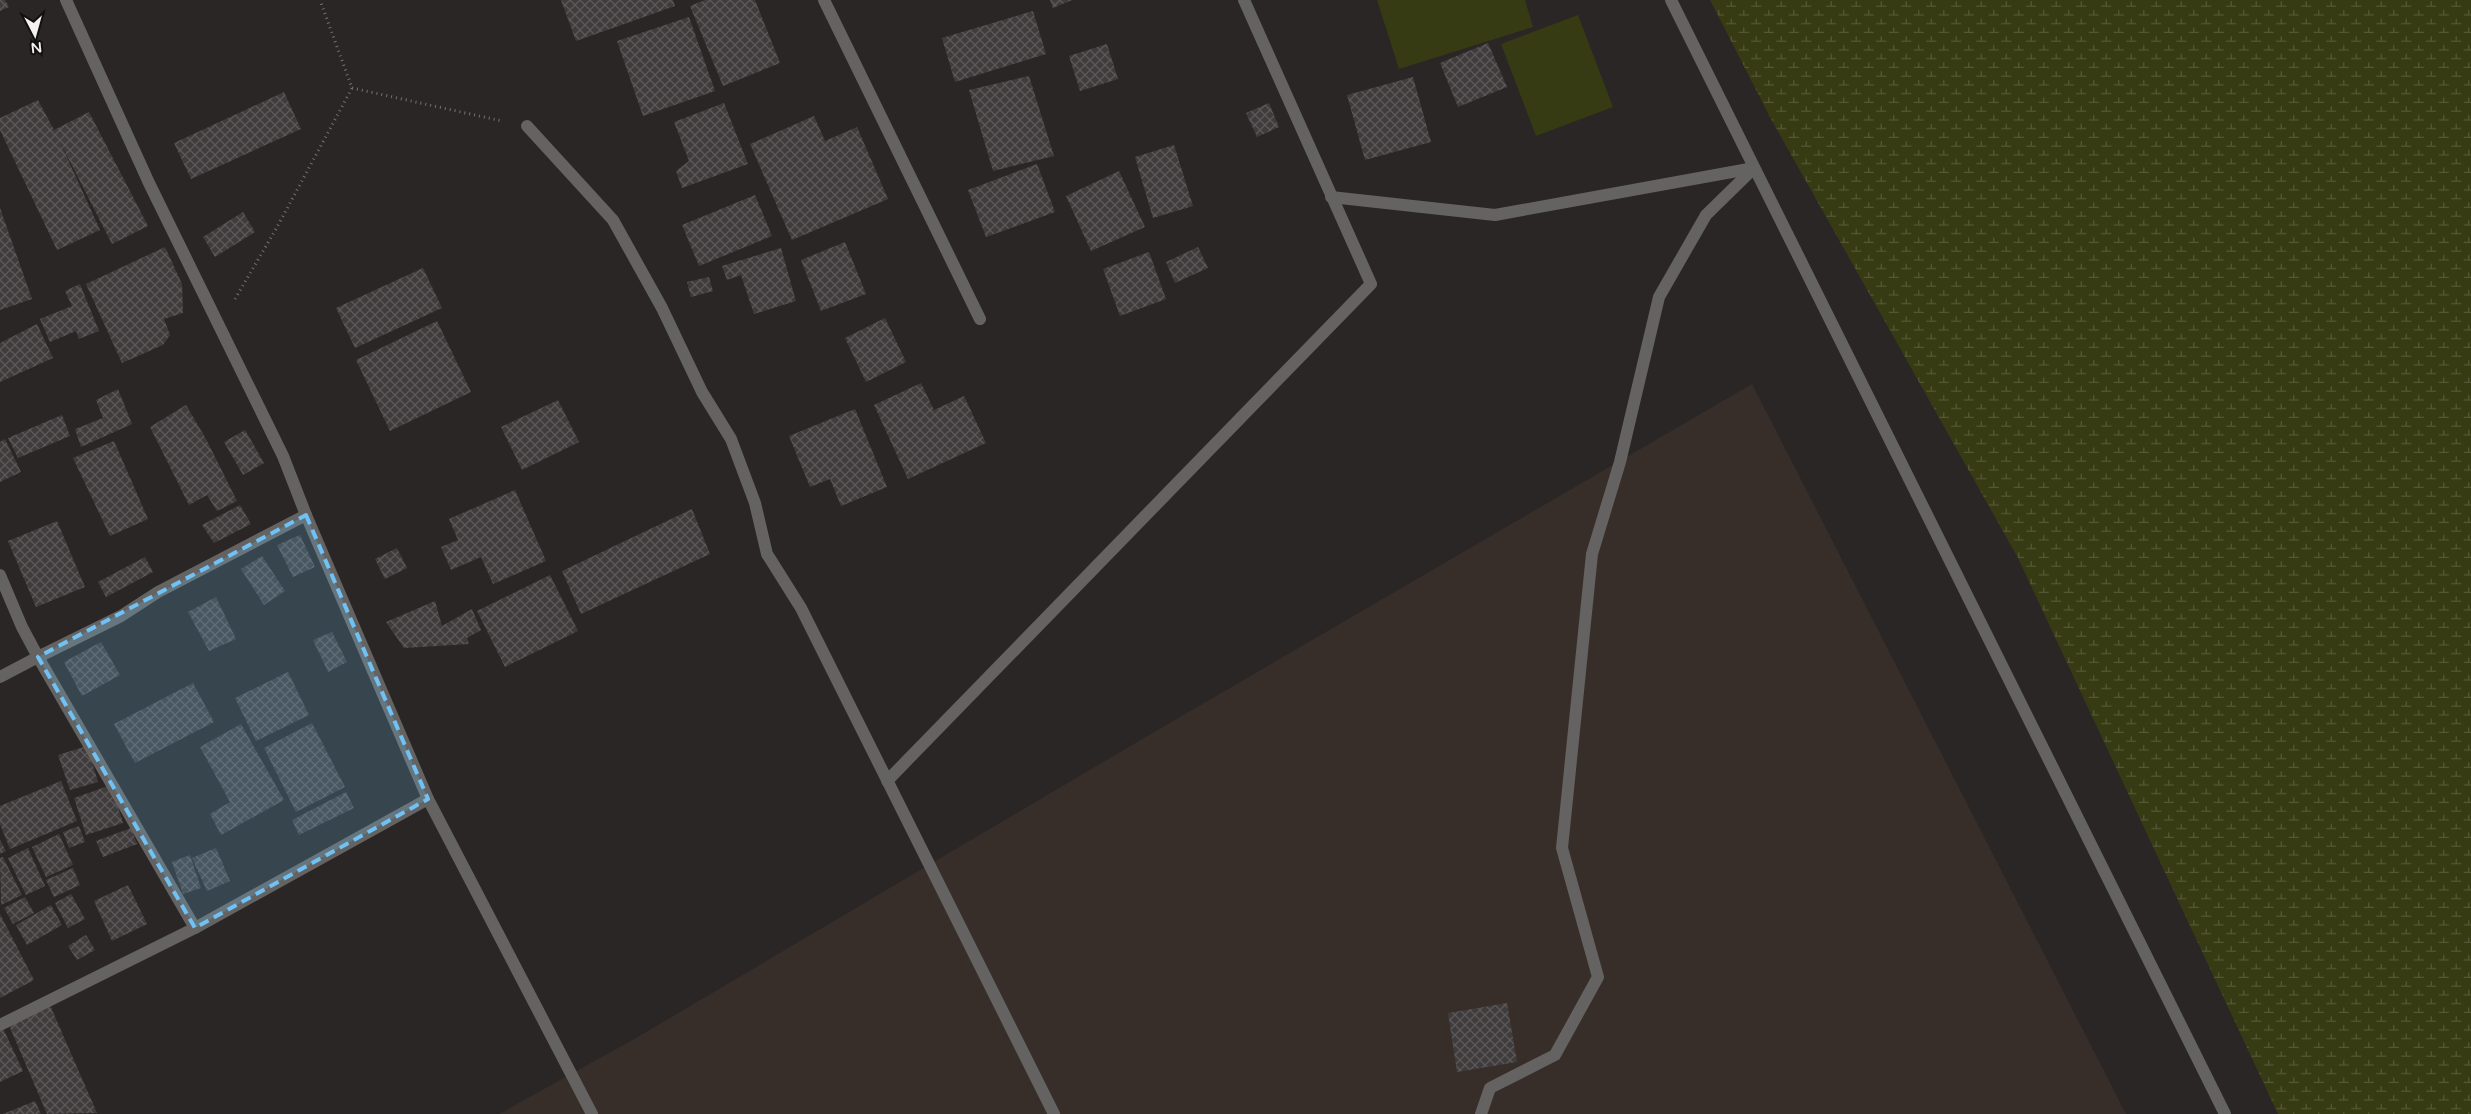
<svg xmlns="http://www.w3.org/2000/svg" width="2471" height="1114" font-family="'Varela Round',sans-serif">
<style>
.built{fill:#372e2a}
.green{fill:#363b13}
.wetland{fill:url(#wetland-marsh)}
.building{fill:url(#building-cross-hatch)}
.lines{fill:none;stroke-linecap:round;stroke-linejoin:round}
.path{stroke:#747271;stroke-width:3;stroke-dasharray:1 4;stroke-linecap:butt}
.minor{stroke:#646362;stroke-width:12}
.marked{fill:#70c1f4;fill-opacity:0.2;stroke:#70c1f4;stroke-width:4;stroke-dasharray:10 6;stroke-linejoin:round}
</style>
<defs>
<pattern id="wetland-marsh" width="20" height="14" patternUnits="userSpaceOnUse" patternTransform="scale(1.25)"><rect width="20" height="14" fill="#363b13"/><path d="M1 5h8M5 5V1M11 12h8M15 12V8" fill="none" stroke="#545836"/></pattern>
<pattern id="building-cross-hatch" width="8" height="8" patternUnits="userSpaceOnUse" patternTransform="scale(1.25)"><rect width="8" height="8" fill="#403c3d"/><path d="M0 0l8 8M0 8l8-8" fill="none" stroke="#5c5959"/></pattern>
</defs>
<rect width="100%" height="100%" fill="#292625"/>
<path class="built" d="M1752,384L2126,1114H499L636,1038L1149,735Z"/>
<g class="green">
<path d="M1377,0H1525L1533,27L1399,69Z"/>
<path d="M1578,15L1613,107L1536,136L1501,44Z"/>
</g>
<path class="wetland" d="M1710,0H2471V1114H2278L2018,558L1771,119Z"/>
<g class="building">
<path d="M0,0H5L9,7L0,11Z"/>
<path d="M561,0H673L675,6L576,41Z"/>
<path d="M705,0H755L780,63L723,86L690,6Z"/>
<path d="M1050,0H1072L1053,8Z"/>
<path d="M1033,11L1046,54L955,82L942,38Z"/>
<path d="M689,17L715,91L643,116L617,41Z"/>
<path d="M1488,43L1507,87L1458,107L1440,63Z"/>
<path d="M1107,44L1118,79L1080,91L1069,56Z"/>
<path d="M1029,76L1054,156L993,171L969,90Z"/>
<path d="M1413,77L1431,142L1365,160L1347,95Z"/>
<path d="M284,92L301,129L191,179L174,143Z"/>
<path d="M38,100L54,130L89,112L148,226L112,244L60,142L100,230L57,250L0,130V118Z"/>
<path d="M724,103L748,164L682,188L676,171L689,161L674,122Z"/>
<path d="M1269,103L1279,127L1257,137L1246,113Z"/>
<path d="M814,116L825,141L857,127L888,199L792,240L750,144Z"/>
<path d="M1174,145L1193,206L1153,218L1135,157Z"/>
<path d="M1037,164L1055,212L986,237L968,190Z"/>
<path d="M1119,171L1145,227L1091,251L1066,196Z"/>
<path d="M755,195L772,236L699,266L682,225Z"/>
<path d="M0,208L32,299L0,310Z"/>
<path d="M243,212L255,232L215,257L203,237Z"/>
<path d="M845,242L866,294L821,311L801,260Z"/>
<path d="M165,247L182,284L183,313L164,319L170,335L163,345L122,363L86,284Z"/>
<path d="M1198,247L1208,268L1175,283L1166,262Z"/>
<path d="M781,248L796,301L754,314L741,275L727,280L722,266Z"/>
<path d="M1149,252L1166,299L1120,316L1103,269Z"/>
<path d="M423,268L442,308L355,348L336,308Z"/>
<path d="M709,277L713,291L691,297L687,282Z"/>
<path d="M80,284L99,331L79,339L76,331L50,342L40,319L72,306L65,291Z"/>
<path d="M885,318L906,362L866,382L845,338Z"/>
<path d="M437,321L471,392L390,431L356,360Z"/>
<path d="M37,324L53,358L0,382V343Z"/>
<path d="M921,383L934,410L964,396L986,443L908,479L874,405Z"/>
<path d="M118,389L132,424L81,447L75,429L103,418L96,400Z"/>
<path d="M558,400L579,442L522,470L501,427Z"/>
<path d="M186,405L206,439L237,501L217,511L207,495L189,505L150,427Z"/>
<path d="M855,409L887,487L841,506L830,479L810,487L789,436Z"/>
<path d="M62,415L70,436L18,458L8,438Z"/>
<path d="M245,430L264,463L243,475L224,442Z"/>
<path d="M5,439L21,472L0,482V442Z"/>
<path d="M114,441L148,519L110,536L73,458Z"/>
<path d="M515,490L546,561L493,584L481,557L451,570L441,547L458,540L449,519Z"/>
<path d="M240,505L251,524L214,543L202,525Z"/>
<path d="M692,509L710,554L581,614L562,571Z"/>
<path d="M57,521L85,587L36,607L8,541Z"/>
<path d="M300,535L315,567L293,577L277,545Z"/>
<path d="M397,548L407,568L385,579L375,559Z"/>
<path d="M262,556L285,591L264,605L241,569Z"/>
<path d="M145,557L153,572L106,597L98,582Z"/>
<path d="M550,575L578,631L505,667L477,611Z"/>
<path d="M216,597L236,639L209,651L188,612Z"/>
<path d="M435,601L442,626L472,609L481,630L467,638L469,644L404,648L386,622Z"/>
<path d="M332,632L347,662L328,672L313,640Z"/>
<path d="M101,642L120,675L82,696L64,662Z"/>
<path d="M288,672L309,715L256,741L235,698Z"/>
<path d="M193,683L214,722L135,763L114,724Z"/>
<path d="M312,723L345,787L296,812L264,748Z"/>
<path d="M241,724L284,800L221,835L210,814L230,802L200,747Z"/>
<path d="M87,746L98,782L70,790L58,755Z"/>
<path d="M61,781L77,821L10,849L0,824V806Z"/>
<path d="M111,785L123,823L86,835L74,798Z"/>
<path d="M346,792L354,808L299,835L292,820Z"/>
<path d="M79,826L85,842L69,848L63,832Z"/>
<path d="M131,828L137,844L103,857L96,841Z"/>
<path d="M59,834L73,865L46,877L32,847Z"/>
<path d="M0,840L6,851L0,854Z"/>
<path d="M28,848L45,886L26,895L8,858Z"/>
<path d="M216,848L230,881L207,891L192,858Z"/>
<path d="M190,855L201,888L183,894L172,862Z"/>
<path d="M3,857L22,895L1,905L0,858Z"/>
<path d="M73,868L80,885L54,897L46,880Z"/>
<path d="M128,885L147,924L112,941L94,901Z"/>
<path d="M71,894L85,919L68,928L55,903Z"/>
<path d="M25,897L34,913L13,924L4,908Z"/>
<path d="M51,905L62,925L27,945L16,925Z"/>
<path d="M0,914L34,980L0,998Z"/>
<path d="M86,935L95,950L77,960L68,946Z"/>
<path d="M49,1003L97,1113L47,1114L8,1023Z"/>
<path d="M1507,1003L1517,1062L1457,1072L1448,1013Z"/>
<path d="M2,1026L23,1071L0,1082V1027Z"/>
<path d="M35,1101L41,1114H3Z"/>
</g>
<g class="lines">
<g class="path">
<path d="M352,88L502,121"/>
<path d="M235,299L276,229L352,88L320,0"/>
</g>
<g class="minor">
<path d="M824,0L980,319"/>
<path d="M1671,0L2225,1114"/>
<path d="M527,126L613,220L662,308L702,392L731,439L755,503L767,554L801,608L1054,1114"/>
<path d="M1331,197L1495,215L1754,168"/>
<path d="M0,575L22,627L38,657L121,616L158,592L306,515L283,456L149,183L66,0"/>
<path d="M0,677L38,657L195,928L0,1025"/>
<path d="M887,781L1371,284L1244,0"/>
<path d="M428,799L592,1114"/>
<path d="M195,928L428,799L306,515"/>
<path d="M1481,1114L1490,1088L1555,1055L1598,977L1562,848L1592,554L1620,462L1659,297L1706,215L1754,168"/>
</g>
</g>
<path class="marked" d="M306,515L428,799L195,928L38,657Z"/>
<g transform="translate(35 35) rotate(174)" stroke="#110f0f" stroke-width="4" paint-order="stroke">
<path d="M0-4L9 19L0 12L-9 19Z" fill="#f3f1f0"/>
<text y="-8" font-size="14" font-weight="bold" text-anchor="middle" fill="#f3f1f0">N</text>
</g>
</svg>
